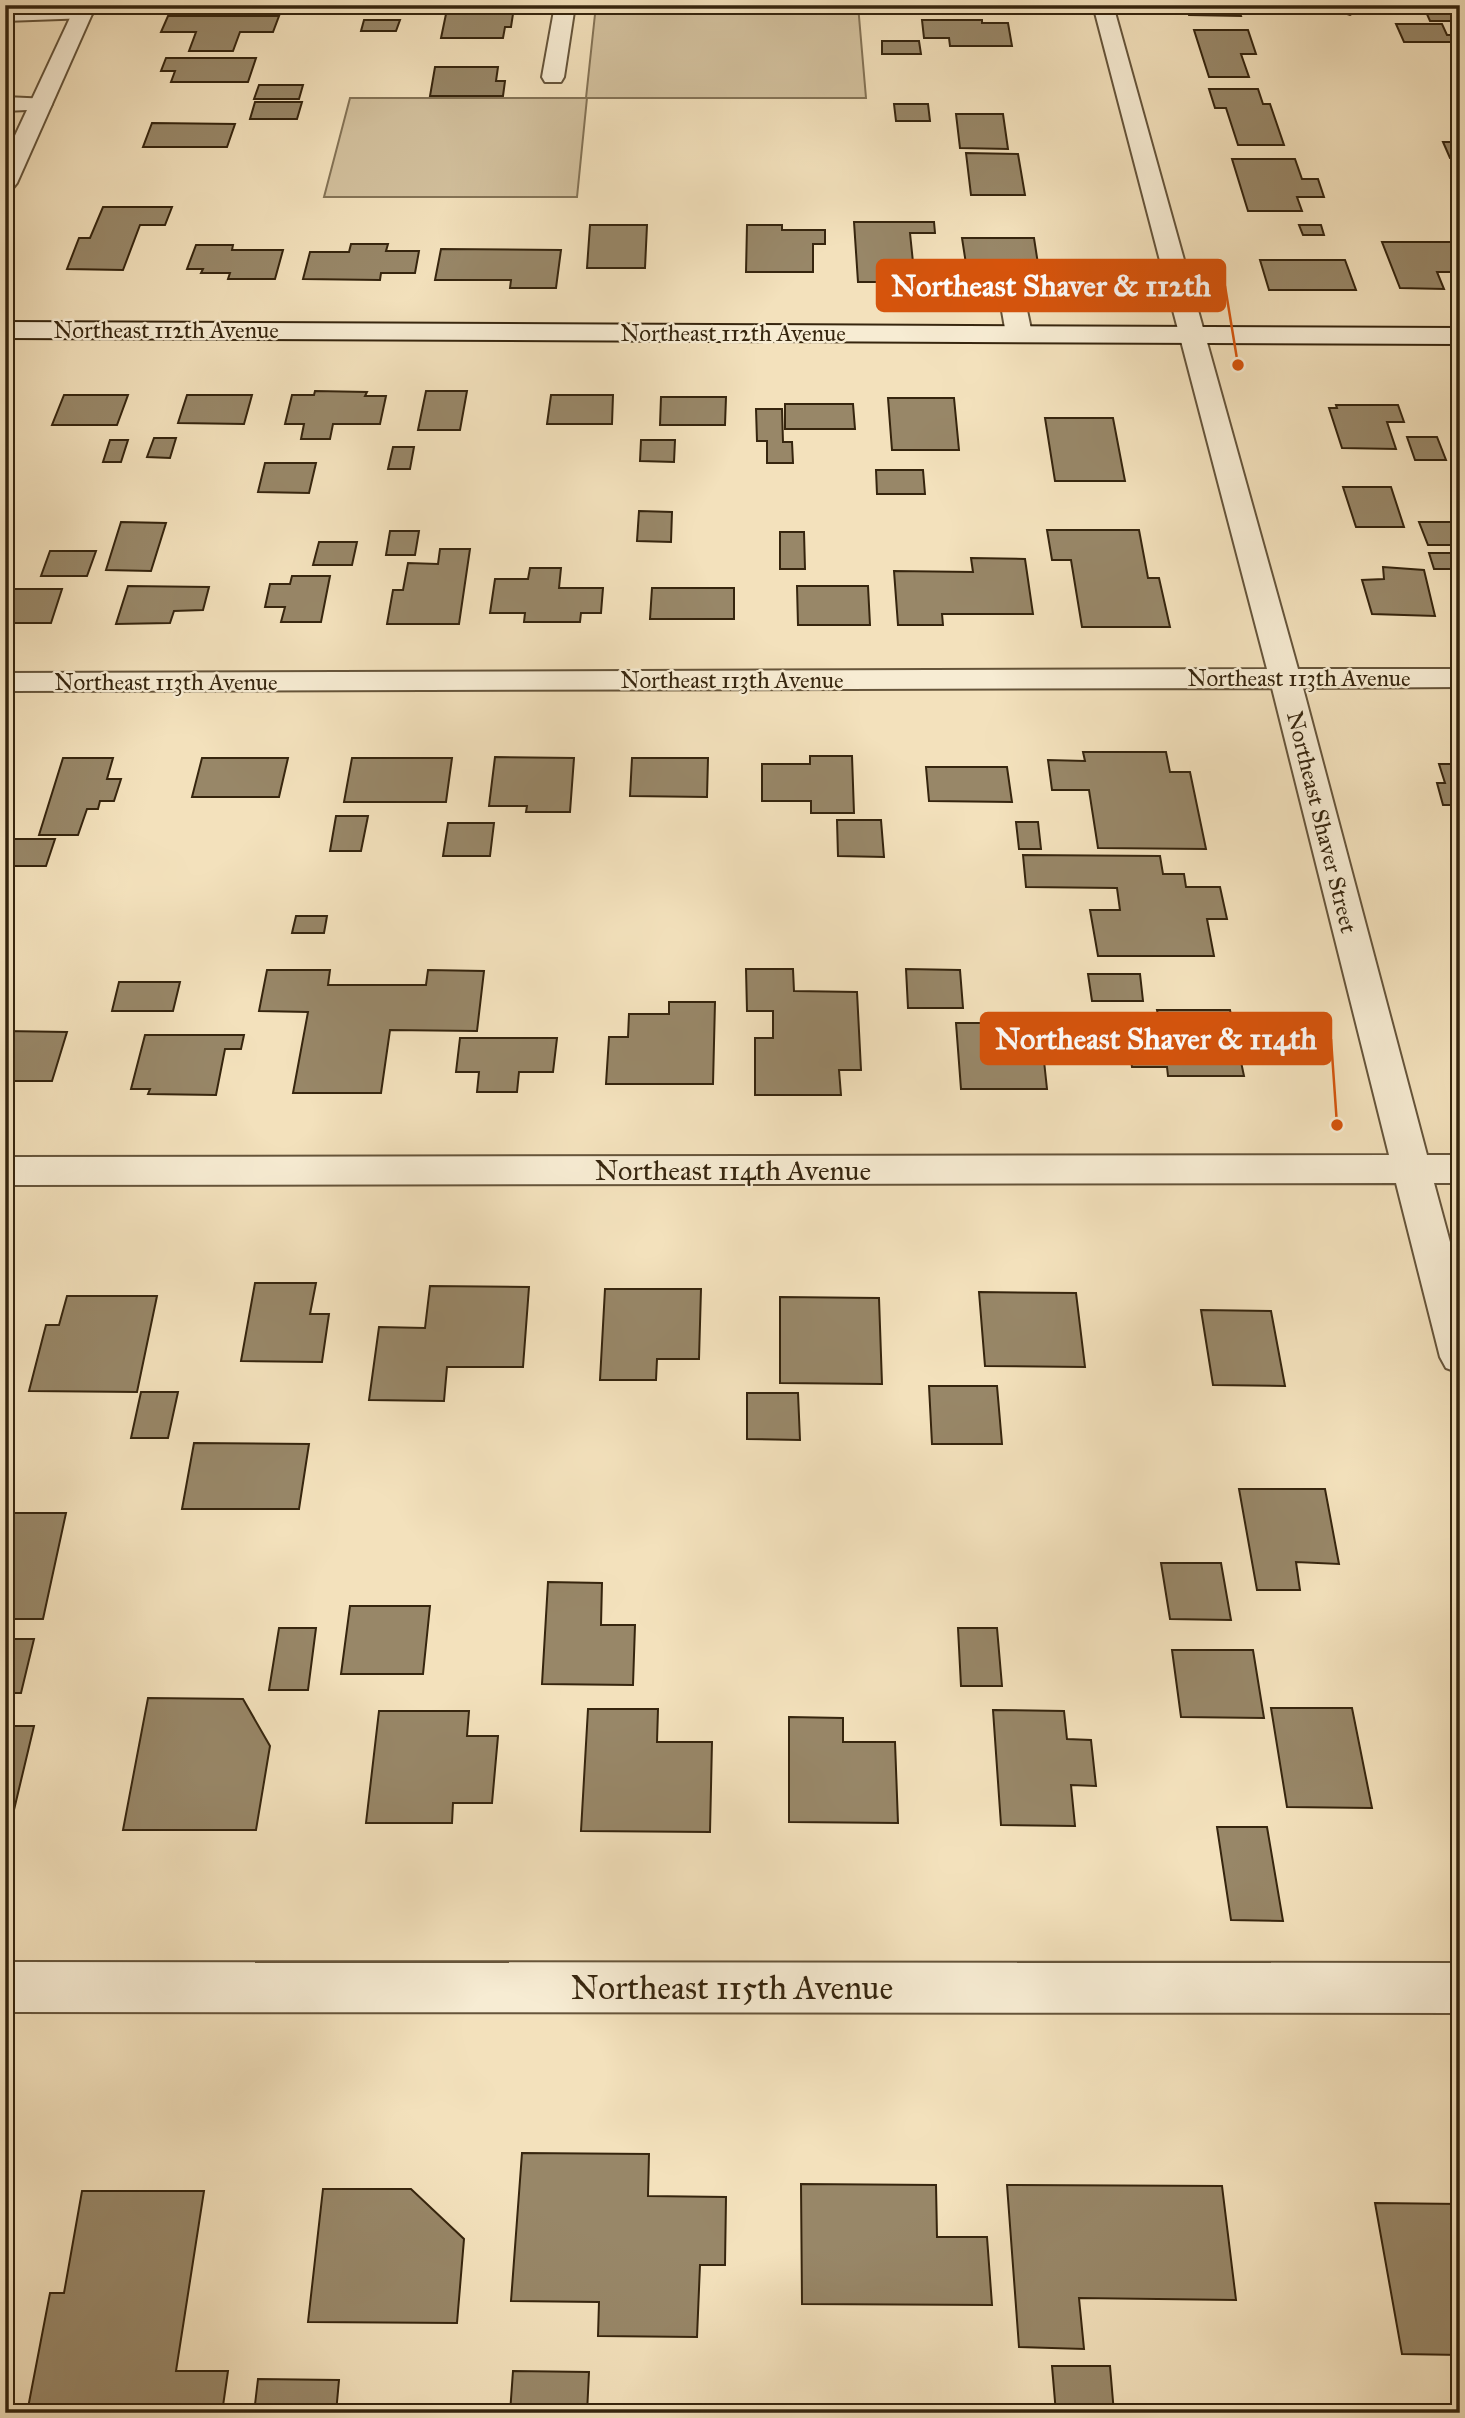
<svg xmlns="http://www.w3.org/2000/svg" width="1465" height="2418" font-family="'IM FELL Great Primer',serif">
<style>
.green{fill:#d3c19e;stroke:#847356;stroke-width:2}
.building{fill:#988768;stroke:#36250e;stroke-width:2}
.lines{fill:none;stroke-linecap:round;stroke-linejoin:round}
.lane-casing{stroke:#65543a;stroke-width:4}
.street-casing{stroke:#65543a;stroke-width:4}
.secondary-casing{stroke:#36250e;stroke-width:4}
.lane{fill:#f7ecd3;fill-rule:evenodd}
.street{fill:#f7ecd3;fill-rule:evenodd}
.secondary{fill:#f7ecd3;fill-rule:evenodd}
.labels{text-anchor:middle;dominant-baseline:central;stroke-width:5;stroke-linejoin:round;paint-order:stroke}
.far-street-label{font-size:23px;fill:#36250e;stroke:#f7ecd3}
.street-label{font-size:28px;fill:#36250e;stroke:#f7ecd3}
.near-street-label{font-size:33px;fill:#36250e;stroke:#f7ecd3}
.leader{fill:none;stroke:#d6540c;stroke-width:2.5}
.callout-dot{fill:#d6540c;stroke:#f7ecd3;stroke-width:2.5}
.callout{fill:#d6540c;stroke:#d6540c;stroke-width:2.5}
.callout-label{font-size:30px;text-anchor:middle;font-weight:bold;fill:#fff}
</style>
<rect width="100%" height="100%" fill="#f3e1bc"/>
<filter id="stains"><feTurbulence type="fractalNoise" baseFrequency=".00286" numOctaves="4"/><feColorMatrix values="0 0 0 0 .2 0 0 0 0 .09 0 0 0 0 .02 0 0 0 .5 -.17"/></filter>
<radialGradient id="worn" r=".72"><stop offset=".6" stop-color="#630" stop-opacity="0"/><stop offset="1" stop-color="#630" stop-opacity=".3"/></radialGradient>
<g class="green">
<path d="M354,5H542L541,11H352Z"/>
<path d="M596,5H858L866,98H587L577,197H324L350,98H586Z"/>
</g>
<g class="building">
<path d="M907,5H948L949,13H908Z"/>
<path d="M1186,5H1237L1241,16L1189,15Z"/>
<path d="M1318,5H1368L1350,15Z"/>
<path d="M1423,5H1460V21H1430Z"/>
<path d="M446,14H513L511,27H505L503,38H441Z"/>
<path d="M168,16H279L273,32H240L233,51H189L196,32H161Z"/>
<path d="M364,20H400L396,31H361Z"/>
<path d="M922,20H982V23H1008L1012,46H950L949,38H924Z"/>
<path d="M1396,24H1442L1447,35H1460V60L1451,42H1404Z"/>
<path d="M1194,30H1248L1256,54H1241L1249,77H1209Z"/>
<path d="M882,41H919L921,54H882Z"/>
<path d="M166,58H256L248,82H171L175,71H161Z"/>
<path d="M435,67H498L496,81H505L503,96H430Z"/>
<path d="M259,85H303L299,99H254Z"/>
<path d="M1209,89H1258L1263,104H1270L1284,145H1238L1226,108H1215Z"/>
<path d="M255,102H302L297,119H250Z"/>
<path d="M894,104H928L930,121H896Z"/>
<path d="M956,114H1003L1008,149L960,148Z"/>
<path d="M152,123L235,124L227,147H143Z"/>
<path d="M1443,142H1460V158H1450Z"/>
<path d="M966,153L1018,154L1025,195H971Z"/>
<path d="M1232,159H1295L1302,179H1318L1324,197H1297L1302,211H1248Z"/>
<path d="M103,207H172L165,225H140L123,270L67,269L79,238H90Z"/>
<path d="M854,222H934L935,233H910L915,282H858Z"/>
<path d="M590,225H647L645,268H587Z"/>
<path d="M747,225H782V230H825V244H813V272H746Z"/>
<path d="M1299,225H1321L1324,235H1303Z"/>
<path d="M962,238H1034L1038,264H966Z"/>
<path d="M1382,242H1460V272H1437L1444,289L1400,288Z"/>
<path d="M351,244H388L386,251H419L415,273H381L380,280L303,279L310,252H349Z"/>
<path d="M196,245H233L232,250H283L275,279H228L230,273H201L203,269H187Z"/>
<path d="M441,249L561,250L556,288H510L511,280H435Z"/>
<path d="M1260,260H1345L1356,290H1269Z"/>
<path d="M315,391L367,392L365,396H386L380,424H333L330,439H301L304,424H285L292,395H314Z"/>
<path d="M426,391H467L460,430H418Z"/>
<path d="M64,395H128L117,425H52Z"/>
<path d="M187,395H252L244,424L178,423Z"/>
<path d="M551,395H613L612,424H547Z"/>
<path d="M661,397H726L725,425H660Z"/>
<path d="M888,398H954L959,450H892Z"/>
<path d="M785,404H853L855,429H785Z"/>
<path d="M1336,405H1398L1404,422H1387L1396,449L1342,448L1329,408H1337Z"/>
<path d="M756,409H782L783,442H792L793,463H767V441H757Z"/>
<path d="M1045,418H1113L1125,481H1055Z"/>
<path d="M1407,437H1437L1446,460H1415Z"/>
<path d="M154,438H176L170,458L147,457Z"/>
<path d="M110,440H128L121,462H103Z"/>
<path d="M641,440H675L674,462L640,461Z"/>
<path d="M393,447H414L410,469H388Z"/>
<path d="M265,463H316L309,493L258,492Z"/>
<path d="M876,470H923L925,494H877Z"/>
<path d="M1343,487H1391L1404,527H1356Z"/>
<path d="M639,511L672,512L671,542L637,541Z"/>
<path d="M121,522L166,523L151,571L106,570Z"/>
<path d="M1419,522H1460V545H1428Z"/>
<path d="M1047,530H1139L1148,578H1159L1170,627H1082L1071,560H1052Z"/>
<path d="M390,531H419L415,555H386Z"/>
<path d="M780,532H804L805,569H780Z"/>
<path d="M319,542H357L352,565H313Z"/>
<path d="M440,549H470L459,624H387L393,590H403L408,563L438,564Z"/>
<path d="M50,551H96L87,576H41Z"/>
<path d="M1429,553H1460V569H1434Z"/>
<path d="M971,558L1025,559L1033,614H942L943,625H898L894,571L973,572Z"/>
<path d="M1383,567L1424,570L1435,616L1372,614L1362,580L1384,579Z"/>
<path d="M530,568H561L559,588H603L601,613H581L580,622H524L525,613H490L495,579H528Z"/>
<path d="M292,576H330L321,622H281L285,607H265L270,584H290Z"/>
<path d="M128,586L209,587L203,610L174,611L170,623L116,624Z"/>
<path d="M797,586H868L870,625H798Z"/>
<path d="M652,588H734V619H650Z"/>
<path d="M5,589H62L51,623H5Z"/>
<path d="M1083,752H1166L1170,772H1190L1206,849L1098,848L1089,790H1052L1048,760L1085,761Z"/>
<path d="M810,756H852L854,813H811V801H762V764H810Z"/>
<path d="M495,757L574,758L570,812H526L527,806H489Z"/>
<path d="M63,758H113L107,779H121L114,801H100L98,809H87L78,835H39Z"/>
<path d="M202,758H288L279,797H192Z"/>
<path d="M352,758H452L446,802H344Z"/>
<path d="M632,758H708L707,797L630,796Z"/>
<path d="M1455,758H1460V805H1443L1437,783H1445L1439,764H1457Z"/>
<path d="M926,767H1007L1012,802L929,801Z"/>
<path d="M336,816H368L361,851H330Z"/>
<path d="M837,820H881L884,857L838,856Z"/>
<path d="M1016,822H1038L1041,849H1019Z"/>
<path d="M448,823H494L490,856H443Z"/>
<path d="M9,839H55L46,866H5V849Z"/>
<path d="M1023,855L1160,856L1163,874H1184L1186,887H1220L1227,919H1207L1214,956H1098L1090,910H1120L1117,888L1026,887Z"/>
<path d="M296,916H327L324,933H292Z"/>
<path d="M746,969H793L794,991L857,992L861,1070H839L841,1095H755V1038H773V1011H747Z"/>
<path d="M906,969L960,970L963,1008H908Z"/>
<path d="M267,970H330L328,985H426L428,970L484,971L477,1031L390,1030L381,1093H293L308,1012L259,1011Z"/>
<path d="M1088,974H1140L1143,1001H1092Z"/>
<path d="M119,982H180L173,1011H112Z"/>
<path d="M669,1002H715L713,1084H606L609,1037H628L629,1014H669Z"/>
<path d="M1157,1010H1230L1244,1076H1168L1167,1067H1132L1127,1038H1163Z"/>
<path d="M956,1023H1010L1011,1032L1041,1033L1047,1089H961Z"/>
<path d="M5,1031L67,1032L52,1081H5Z"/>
<path d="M145,1035H244L241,1049H225L216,1095L148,1094L150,1089H131Z"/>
<path d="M460,1038H557L553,1072H519L517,1092H477L479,1072H456Z"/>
<path d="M255,1283H316L310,1314H329L322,1362L241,1361Z"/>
<path d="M430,1286L529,1287L523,1367H447L444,1401L369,1400L379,1327L425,1328Z"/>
<path d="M605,1289H701L699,1359H657L656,1380H600Z"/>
<path d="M979,1292L1076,1293L1085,1367L985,1366Z"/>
<path d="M67,1296H157L137,1392L29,1391L46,1325H59Z"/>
<path d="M780,1297L879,1298L882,1384L780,1383Z"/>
<path d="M1201,1310L1271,1311L1285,1386L1213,1385Z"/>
<path d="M929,1386H997L1002,1444H932Z"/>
<path d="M141,1392H178L168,1438H131Z"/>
<path d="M747,1393H798L800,1440L747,1439Z"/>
<path d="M194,1443L309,1444L299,1509H182Z"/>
<path d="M1239,1489H1325L1339,1564L1296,1562L1300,1590H1257Z"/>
<path d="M5,1513H66L43,1619H5Z"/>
<path d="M1161,1563H1221L1231,1620L1170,1619Z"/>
<path d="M548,1582L602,1583L601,1625H635L633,1685L542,1684Z"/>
<path d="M350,1606H430L423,1674H341Z"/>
<path d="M279,1628H316L308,1690H269Z"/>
<path d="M958,1628H997L1002,1686H961Z"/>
<path d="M5,1639H34L21,1693H5Z"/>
<path d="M1172,1650H1253L1264,1718L1181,1717Z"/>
<path d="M148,1698L243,1699L270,1746L256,1830H123Z"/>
<path d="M1271,1708H1352L1372,1808L1287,1807Z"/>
<path d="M588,1709H658L657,1742H712L710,1832L581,1831Z"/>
<path d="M993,1710L1064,1711L1067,1739L1091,1740L1096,1786L1071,1785L1075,1826L1001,1825Z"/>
<path d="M379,1711H469L467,1736H498L492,1803H453L452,1823H366Z"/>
<path d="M789,1717L843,1718V1742H895L898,1823L789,1822Z"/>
<path d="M5,1726H34L8,1835H5Z"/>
<path d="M1217,1827H1267L1283,1921L1231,1920Z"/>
<path d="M522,2153L649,2154L648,2196L726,2197L725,2265H700L697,2337L598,2336L599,2302L511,2301Z"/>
<path d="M801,2184L936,2185L937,2237H987L992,2305L802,2304Z"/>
<path d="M1007,2185L1222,2186L1236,2300L1079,2298L1084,2349L1019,2347Z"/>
<path d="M323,2189H411L464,2239L457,2323L308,2322Z"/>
<path d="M82,2191H204L176,2371H228L222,2413H27L50,2293H64Z"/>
<path d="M1375,2203L1460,2204V2355L1402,2354Z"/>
<path d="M1052,2366H1110L1114,2413H1056Z"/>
<path d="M513,2371L589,2372L587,2413H510Z"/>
<path d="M258,2379L339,2380L336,2413H254Z"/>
</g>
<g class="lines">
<g class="lane-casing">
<g id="lane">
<path d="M82,8L89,10L92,14L89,18L5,21V9Z"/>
<path d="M5,97L49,99L52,104L49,109L5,111Z"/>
<path d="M1010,281L1180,282L1189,284L1192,289L1189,294L1180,296H1024L1032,334L1028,339L1019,342L1010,339L1006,334L998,288L1001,283Z"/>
</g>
</g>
<g class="street-casing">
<g id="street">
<path d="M76,5H96L17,183L13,188L5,190V157Z"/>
<path d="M555,5H575L564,77L561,82H545L542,77Z"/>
<path d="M1093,5H1113L1298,669H1460V687L1303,688L1427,1155H1460V1183H1434L1460,1279V1373L1446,1368L1440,1357L1396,1183L5,1185V1157L1389,1155L1272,688L5,691V673L1267,669Z"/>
<path d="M5,1962L1460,1963V2013L5,2012Z"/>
</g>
</g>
<g class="secondary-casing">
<path id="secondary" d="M5,322L1460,328V344L5,338Z"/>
</g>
<use href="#lane" class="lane"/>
<use href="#street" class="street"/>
<use href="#secondary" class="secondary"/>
</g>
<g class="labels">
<g class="far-street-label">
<text x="166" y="330">Northeast 112th Avenue</text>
<text x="733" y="333">Northeast 112th Avenue</text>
<text x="1299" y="678">Northeast 113th Avenue</text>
<text x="732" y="680">Northeast 113th Avenue</text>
<text x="166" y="682">Northeast 113th Avenue</text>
<text transform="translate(1322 822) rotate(76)">Northeast Shaver Street</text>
</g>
<g class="street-label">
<text x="733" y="1170">Northeast 114th Avenue</text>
</g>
<g class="near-street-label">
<text x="732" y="1988">Northeast 115th Avenue</text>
</g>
</g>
<path class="leader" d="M1238 365L1225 286M1337 1125L1331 1039"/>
<g class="callout-dot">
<circle cx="1238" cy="365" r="7"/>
<circle cx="1337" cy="1125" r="7"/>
</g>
<g class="callout">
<rect x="877" y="260" width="348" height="51" rx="7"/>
<rect x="981" y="1013" width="350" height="51" rx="7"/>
</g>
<g class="callout-label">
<text x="1051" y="296">Northeast Shaver &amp; 112th</text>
<text x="1156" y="1049">Northeast Shaver &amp; 114th</text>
</g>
<rect width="1465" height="2418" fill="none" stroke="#f3e1bc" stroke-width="28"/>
<rect x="7" y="7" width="1451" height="2404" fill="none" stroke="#36250e" stroke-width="3.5"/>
<rect x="14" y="14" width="1437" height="2390" fill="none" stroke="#36250e" stroke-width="2"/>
<rect width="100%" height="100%" filter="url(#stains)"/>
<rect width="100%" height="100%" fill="url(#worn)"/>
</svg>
